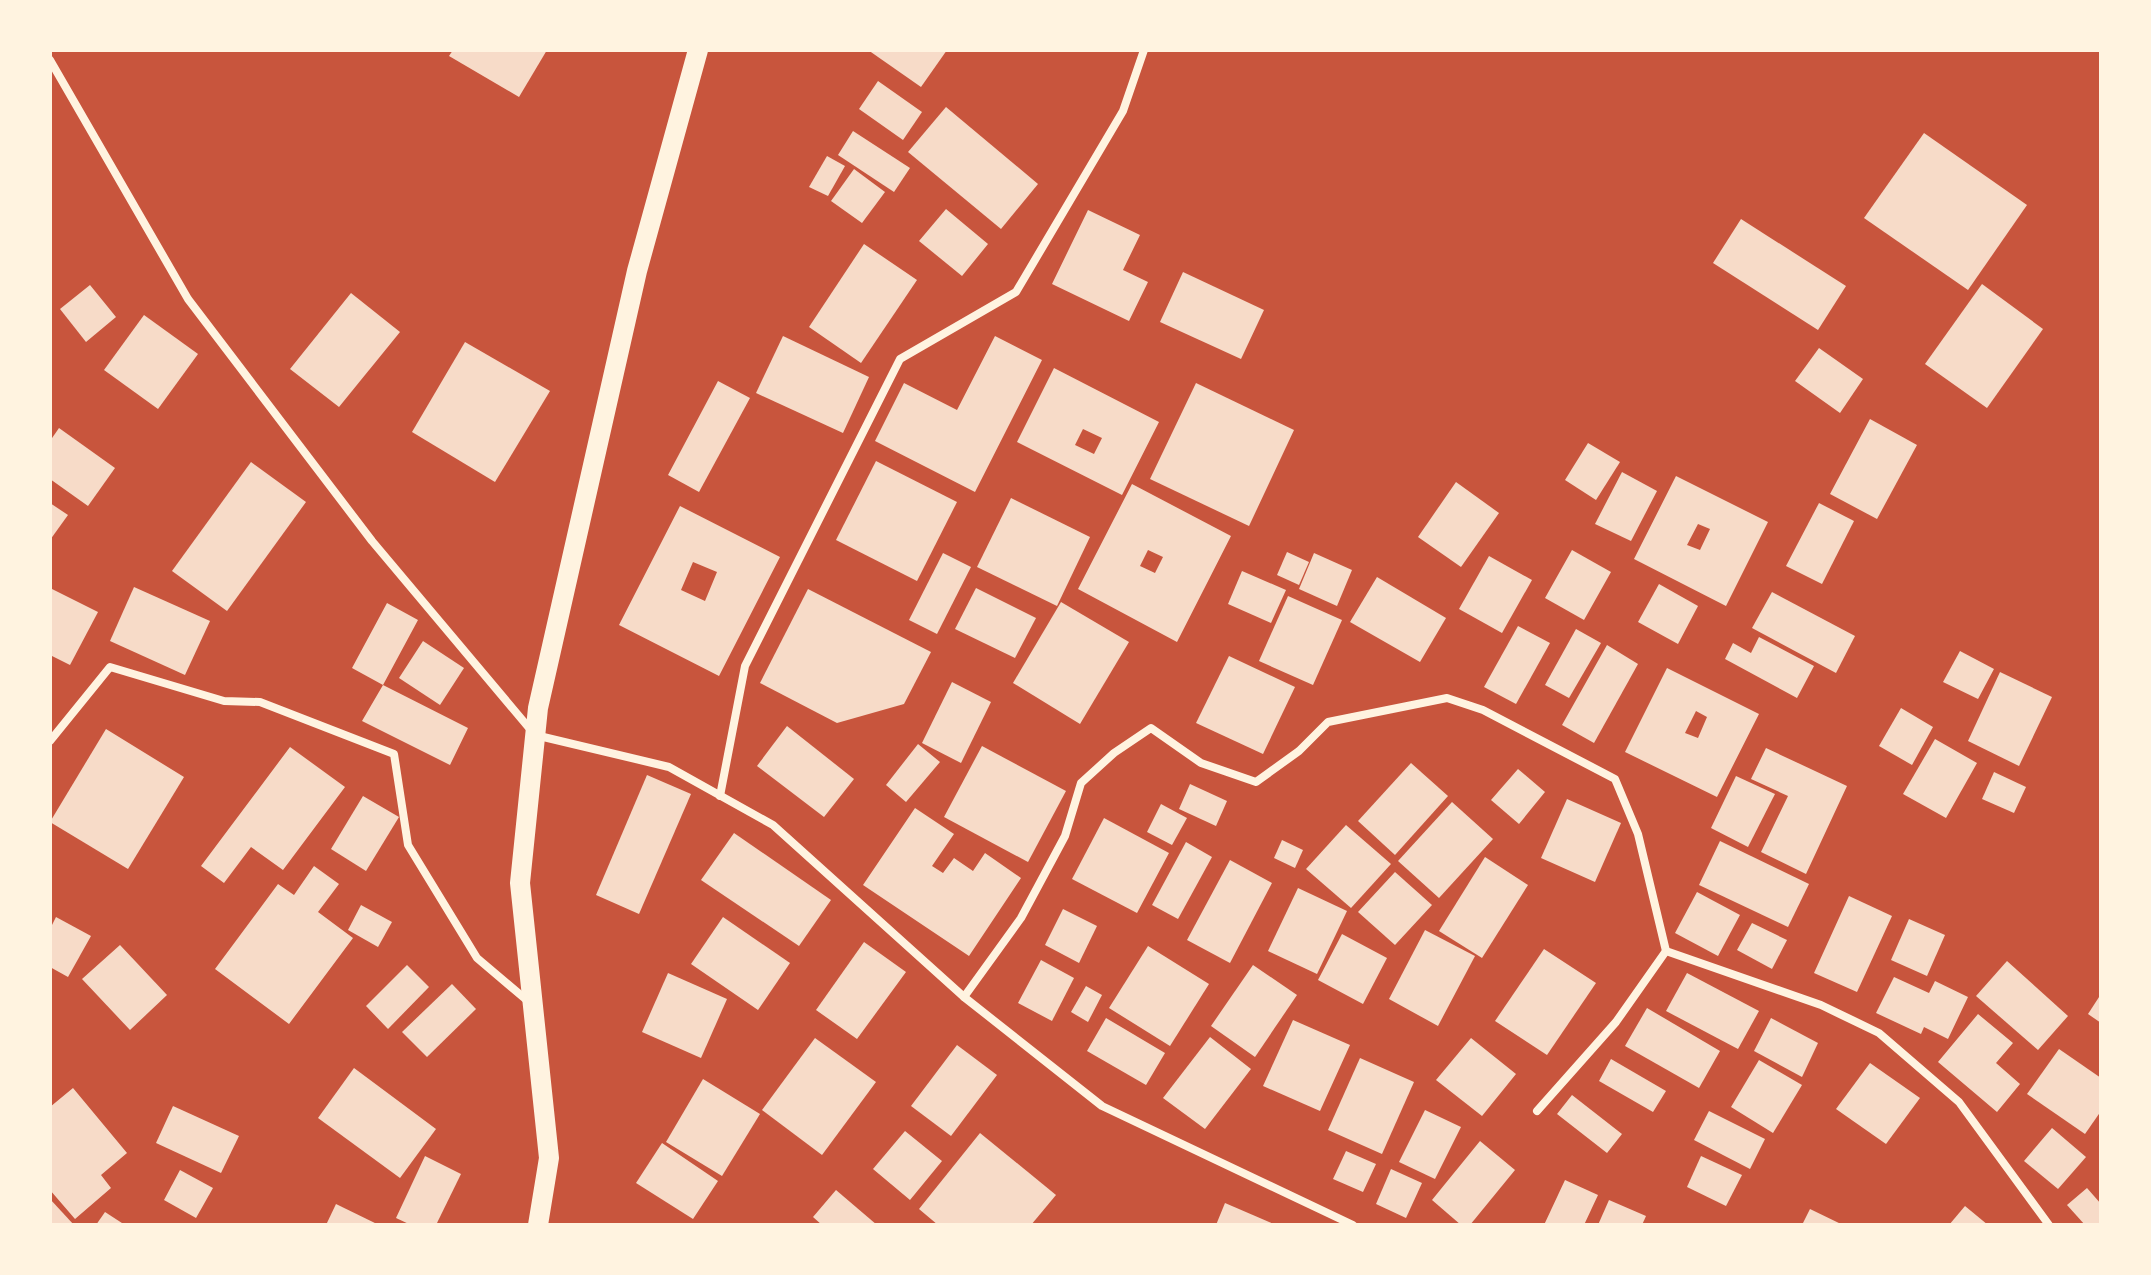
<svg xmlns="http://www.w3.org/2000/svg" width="2151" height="1275" font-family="'Asap Condensed',sans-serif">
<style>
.building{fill:#f7dbc8;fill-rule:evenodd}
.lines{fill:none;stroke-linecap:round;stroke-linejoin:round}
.minor{stroke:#fff3e0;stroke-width:8}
.primary{stroke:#fff3e0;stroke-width:20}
</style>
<rect width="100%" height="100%" fill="#c8553d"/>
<g class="building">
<path d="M453,50H547L519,97L449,56Z"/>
<path d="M868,50H947L921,87Z"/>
<path d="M878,81L922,112L903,140L859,109Z"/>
<path d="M946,107L1038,184L1001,229L908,152Z"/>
<path d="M853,131L910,168L894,192L838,155Z"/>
<path d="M1924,133L2027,205L1968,290L1864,218Z"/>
<path d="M827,156L845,166L828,196L809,187Z"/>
<path d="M854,169L885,192L862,223L831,201Z"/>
<path d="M946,209L988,244L962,276L919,241Z"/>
<path d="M1088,210L1140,235L1123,270L1148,282L1129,321L1052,284Z"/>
<path d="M1741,219L1846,286L1818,330L1713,263Z"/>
<path d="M864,244L917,280L861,363L809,327Z"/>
<path d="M1183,272L1264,310L1241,359L1160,322Z"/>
<path d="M1982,284L2043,329L1987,408L1925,364Z"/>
<path d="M90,285L116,317L86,342L60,309Z"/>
<path d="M351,293L400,332L339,407L290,369Z"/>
<path d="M144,315L198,354L158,409L104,370Z"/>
<path d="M783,336L869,377L843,433L756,393Z"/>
<path d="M995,336L1042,360L975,492L875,441L904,383L957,410Z"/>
<path d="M465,342L550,391L495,482L412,432Z"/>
<path d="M1819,348L1863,379L1840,413L1795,381Z"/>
<path d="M1054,368L1159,422L1122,495L1017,442ZM1083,429L1102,438L1094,454L1075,445Z"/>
<path d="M718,381L750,398L699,492L668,475Z"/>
<path d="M1196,383L1294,430L1249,526L1150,479Z"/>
<path d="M1870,419L1917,445L1877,519L1830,494Z"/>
<path d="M59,428L115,468L88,506L50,479V441Z"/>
<path d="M1588,443L1620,462L1596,500L1565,480Z"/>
<path d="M876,461L957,502L917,581L836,540Z"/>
<path d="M251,462L306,502L227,611L172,571Z"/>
<path d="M1622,472L1657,491L1631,541L1595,524Z"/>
<path d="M1676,476L1768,522L1726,606L1634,559ZM1698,524L1710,529L1700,550L1687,545Z"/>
<path d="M1456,482L1499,513L1461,567L1418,537Z"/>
<path d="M1132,484L1231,536L1177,642L1078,589ZM1148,550L1163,557L1155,573L1140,566Z"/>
<path d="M1011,498L1090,537L1057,606L977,567Z"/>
<path d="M50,503L68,515L50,540Z"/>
<path d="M1819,503L1854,521L1822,584L1786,566Z"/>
<path d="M680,506L780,557L719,676L619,625ZM693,562L717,572L705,601L681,590Z"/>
<path d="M1572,550L1611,572L1584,620L1545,598Z"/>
<path d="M1287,552L1309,562L1299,585L1277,575Z"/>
<path d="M943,553L971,567L937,634L909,620Z"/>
<path d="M1314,553L1352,570L1337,606L1299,589Z"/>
<path d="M1489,556L1532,580L1502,633L1459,609Z"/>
<path d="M1242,571L1286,590L1271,623L1228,604Z"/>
<path d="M1377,577L1446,618L1420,662L1350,622Z"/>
<path d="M1659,584L1698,606L1678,644L1638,622Z"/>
<path d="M134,587L210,621L185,675L110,641Z"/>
<path d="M50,588L98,612L70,665L50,655Z"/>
<path d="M976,588L1036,618L1015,658L955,629Z"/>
<path d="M808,589L931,652L904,704L837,723L760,683Z"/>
<path d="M1772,592L1855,636L1836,673L1752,628Z"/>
<path d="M1288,596L1342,620L1313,685L1259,661Z"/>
<path d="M1061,602L1129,642L1080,724L1013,683Z"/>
<path d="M387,603L418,620L383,685L468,728L450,765L362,721L383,685L352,668Z"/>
<path d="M1518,626L1550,643L1516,704L1484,687Z"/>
<path d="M1576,629L1601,643L1569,698L1545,685Z"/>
<path d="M1759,637L1814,666L1797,698L1725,659L1733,643L1751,653Z"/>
<path d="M423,641L464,668L440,705L399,678Z"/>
<path d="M1607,645L1638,664L1594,743L1562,725Z"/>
<path d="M1960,651L1994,669L1978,699L1943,682Z"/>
<path d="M1229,656L1295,687L1263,754L1196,723Z"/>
<path d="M1667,668L1759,714L1717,797L1625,752ZM1696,711L1707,717L1698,738L1685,733Z"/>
<path d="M2000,672L2052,697L2019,766L1968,741Z"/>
<path d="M952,682L991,702L961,763L922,743Z"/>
<path d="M1901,708L1933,727L1912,765L1879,746Z"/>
<path d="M787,726L854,779L824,817L757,766Z"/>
<path d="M106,729L184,777L128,869L50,822Z"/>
<path d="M1935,739L1977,763L1946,818L1903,794Z"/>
<path d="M918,744L940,762L906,802L886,785Z"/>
<path d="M982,746L1066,791L1028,862L944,817Z"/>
<path d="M290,747L345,787L283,870L251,847L224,883L201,866Z"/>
<path d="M1766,748L1847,786L1806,874L1761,852L1788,796L1751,779Z"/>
<path d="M1411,763L1448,796L1395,855L1358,821Z"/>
<path d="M1518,769L1545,792L1519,824L1491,800Z"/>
<path d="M1994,772L2026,787L2014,813L1982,799Z"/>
<path d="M647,775L691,794L639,914L596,895Z"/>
<path d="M1736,776L1775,794L1748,847L1711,828Z"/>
<path d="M1190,784L1227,801L1216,826L1179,809Z"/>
<path d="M363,796L399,817L366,871L331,849Z"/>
<path d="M1567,799L1621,823L1595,882L1541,858Z"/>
<path d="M1452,802L1493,839L1439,898L1398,861Z"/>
<path d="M1161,804L1187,818L1172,845L1147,832Z"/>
<path d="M915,808L954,834L932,866L943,873L954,858L973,871L985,853L1021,878L969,956L863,885Z"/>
<path d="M1104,818L1169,853L1137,913L1072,879Z"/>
<path d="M1346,825L1391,864L1351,908L1306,869Z"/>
<path d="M734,833L831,900L799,946L701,880Z"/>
<path d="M1282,840L1303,850L1295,868L1274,858Z"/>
<path d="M1720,841L1809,884L1788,927L1699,885Z"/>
<path d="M1186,842L1212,857L1178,919L1152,905Z"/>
<path d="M1485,857L1528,885L1482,958L1439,931Z"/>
<path d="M1230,860L1272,883L1230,963L1187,940Z"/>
<path d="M314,866L339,884L318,912L353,938L289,1024L215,969L278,884L294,895Z"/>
<path d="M1395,872L1432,905L1395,945L1358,912Z"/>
<path d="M1298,888L1347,911L1317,974L1268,951Z"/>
<path d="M1697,892L1740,915L1718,956L1675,933Z"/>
<path d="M1849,896L1892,916L1857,992L1814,973Z"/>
<path d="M361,905L392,922L378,947L348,930Z"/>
<path d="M1063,909L1097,926L1079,963L1045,945Z"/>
<path d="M56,917L91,936L68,977L50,967V929Z"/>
<path d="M723,917L790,963L758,1010L691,964Z"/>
<path d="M1909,919L1945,935L1927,976L1891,960Z"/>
<path d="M1752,923L1787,940L1772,969L1737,950Z"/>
<path d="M1425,930L1475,956L1438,1026L1389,999Z"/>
<path d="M1342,934L1387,958L1363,1004L1318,980Z"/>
<path d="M864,942L906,972L857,1039L816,1010Z"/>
<path d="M120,945L167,995L130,1030L82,979Z"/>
<path d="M1148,946L1209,984L1170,1046L1109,1008Z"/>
<path d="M1544,949L1596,983L1547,1055L1495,1021Z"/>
<path d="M1041,960L1074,978L1052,1021L1018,1003Z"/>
<path d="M2007,961L2068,1016L2038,1050L1976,996Z"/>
<path d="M407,965L429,987L388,1029L366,1006Z"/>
<path d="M1253,965L1297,995L1255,1057L1211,1026Z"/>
<path d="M668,973L727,999L701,1058L642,1032Z"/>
<path d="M1687,973L1759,1011L1738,1049L1666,1011Z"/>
<path d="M1894,977L1929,993L1935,981L1968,997L1948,1039L1924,1027L1921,1034L1876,1013Z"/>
<path d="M452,984L476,1009L427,1057L402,1032Z"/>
<path d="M1086,986L1102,995L1088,1022L1071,1012Z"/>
<path d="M2101,994V1023L2088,1014Z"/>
<path d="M1647,1008L1720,1051L1699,1088L1625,1046Z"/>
<path d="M1978,1014L2013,1043L1996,1063L2020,1084L1997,1112L1938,1062Z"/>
<path d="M1106,1018L1165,1053L1146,1085L1087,1051Z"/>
<path d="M1771,1018L1818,1043L1802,1077L1754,1051Z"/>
<path d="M1293,1020L1350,1045L1320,1111L1263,1086Z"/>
<path d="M1210,1037L1251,1069L1205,1129L1163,1098Z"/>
<path d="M815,1038L876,1082L822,1155L762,1110Z"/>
<path d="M1471,1038L1516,1074L1482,1116L1436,1080Z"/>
<path d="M957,1045L997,1075L951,1136L911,1106Z"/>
<path d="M2059,1049L2101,1078V1111L2085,1134L2027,1094Z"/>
<path d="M1360,1058L1414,1082L1382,1154L1328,1130Z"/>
<path d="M1611,1059L1666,1091L1653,1112L1599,1081Z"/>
<path d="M1759,1060L1802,1085L1773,1133L1731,1107Z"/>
<path d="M1870,1063L1920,1098L1886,1144L1836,1109Z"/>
<path d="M354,1068L436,1129L400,1178L318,1118Z"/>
<path d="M703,1079L760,1114L722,1176L666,1142Z"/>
<path d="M73,1088L127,1153L101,1175L111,1188L75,1219L50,1190V1107Z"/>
<path d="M1572,1095L1622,1134L1607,1153L1557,1114Z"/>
<path d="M173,1106L239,1136L221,1173L156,1143Z"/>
<path d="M1425,1110L1461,1127L1435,1179L1399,1162Z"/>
<path d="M1709,1111L1765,1139L1750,1169L1694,1140Z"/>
<path d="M2052,1128L2086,1157L2058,1189L2024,1161Z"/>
<path d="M905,1131L942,1161L910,1200L873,1169Z"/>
<path d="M980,1133L1056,1195L1031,1225H938L919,1209Z"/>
<path d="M1480,1141L1515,1170L1470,1225H1461L1432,1200Z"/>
<path d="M662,1143L718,1181L693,1219L636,1183Z"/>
<path d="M1346,1151L1376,1164L1363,1192L1333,1179Z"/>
<path d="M425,1156L461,1174L436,1225H411L396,1218Z"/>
<path d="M1701,1156L1742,1175L1726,1206L1687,1187Z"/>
<path d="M1391,1169L1422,1183L1406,1218L1376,1204Z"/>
<path d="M180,1170L213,1188L196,1218L164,1200Z"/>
<path d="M1565,1180L1598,1195L1584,1225H1544Z"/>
<path d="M2087,1188L2101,1204V1225H2085L2067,1205Z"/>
<path d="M836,1190L877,1225H822L813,1217Z"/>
<path d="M50,1199L74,1225H50Z"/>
<path d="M1609,1200L1646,1216L1642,1225H1598Z"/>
<path d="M1225,1203L1276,1225H1216Z"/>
<path d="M336,1204L379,1225H326Z"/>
<path d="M1965,1206L1988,1225H1949Z"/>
<path d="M1810,1209L1843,1225H1802Z"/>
<path d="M105,1212L125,1225H96Z"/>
</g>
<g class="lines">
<g class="minor">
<path d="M50,60L188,299L372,541L535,735L669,767L773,825L964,997L1102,1106L1353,1225"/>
<path d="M50,741L110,667L224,701L260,702L394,754L408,845L477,958L529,1002"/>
<path d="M720,796L745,666L900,359L1016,292L1123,111L1144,50"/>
<path d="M964,997L1021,918L1065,836L1081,783L1114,753L1151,728L1201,763L1256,782L1299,751L1328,722L1447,698L1483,710L1615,779L1638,834L1666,951L1821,1005L1879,1033L1959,1102L2049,1225"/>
<path d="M1537,1111L1616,1022L1666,951"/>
</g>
<path class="primary" d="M538,1225L549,1158L520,883L538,708L637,271L698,50"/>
</g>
<rect width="2151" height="1275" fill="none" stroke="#fff3e0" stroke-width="104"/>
</svg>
